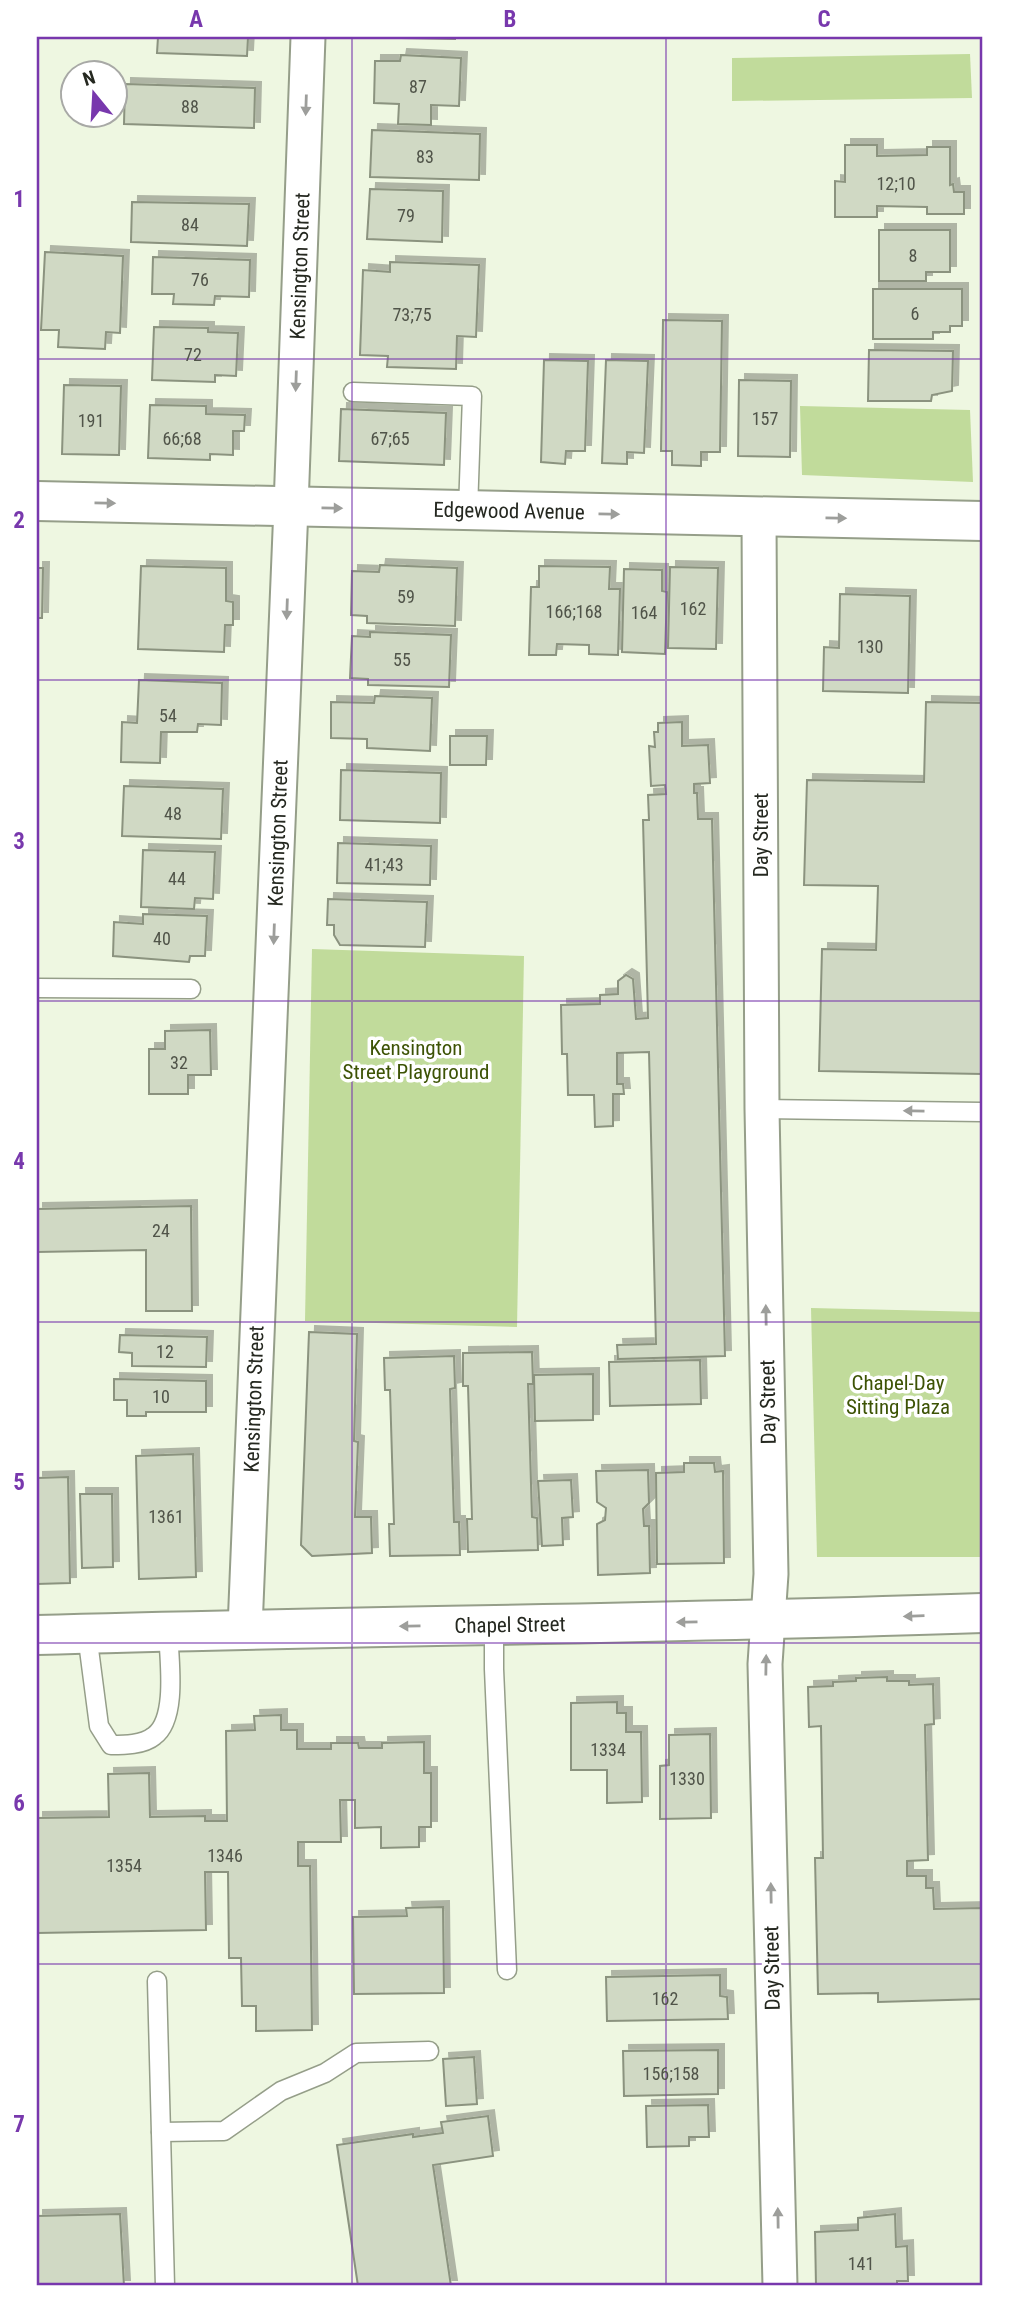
<svg xmlns="http://www.w3.org/2000/svg" width="1019" height="2323" font-family="'Roboto Condensed',sans-serif">
<style>
.green{fill:#c1db9b}
.building{fill:#d0d9c4;stroke:#8b937f;stroke-width:2;filter:url(#shadow)}
.lines{fill:none;stroke-linecap:round;stroke-linejoin:round}
.service-casing{stroke:#959e89;stroke-width:21}
.minor-casing{stroke:#959e89;stroke-width:37}
.secondary-casing{stroke:#959e89;stroke-width:42}
.service{stroke:#fff;stroke-width:18}
.minor{stroke:#fff;stroke-width:33}
.secondary{stroke:#fff;stroke-width:38}
.oneway{fill:#9d9e9b}
.grid{fill:none;stroke:#7838ad;stroke-width:2;stroke-opacity:0.55}
.labels{text-anchor:middle;dominant-baseline:central;stroke-width:7;stroke-linejoin:round;paint-order:stroke}
.number-label{font-size:18px;fill:#505449}
.street-label{font-size:21px;fill:#252820;stroke:#fff}
.park-label{font-size:21px;fill:#3d5305;stroke:#fff}
.neatline{fill:none;stroke:#7838ad;stroke-width:2.5}
.grid-label{font-size:23px;text-anchor:middle;font-weight:bold;fill:#7838ad}
</style>
<defs>
<filter id="shadow"><feDropShadow dx="6" dy="-6" stdDeviation="0" flood-color="#0004"/></filter>
</defs>
<rect width="100%" height="100%" fill="#eef7e1"/>
<g class="green">
<path d="M970,54L972,98L732,101V58Z"/>
<path d="M800,406L970,410L973,482L802,475Z"/>
<path d="M312,949L524,956L517,1327L305,1321Z"/>
<path d="M811,1308L982,1312V1557H817Z"/>
</g>
<g class="building">
<path d="M158,37H248L247,56L157,53Z"/>
<path d="M402,37H455V39L402,38Z"/>
<path d="M401,55L461,58L459,106L431,105V125L398,124L399,104L374,103L375,61H400Z"/>
<path d="M125,84L255,88L254,128L124,124Z"/>
<path d="M372,130L480,134L479,180L370,177Z"/>
<path d="M845,145H877V156L927,155V147H950V185L953,184L954,192H964V214H927V207L877,206V217H835V181L845,182Z"/>
<path d="M370,189L443,191L442,242L367,239Z"/>
<path d="M132,202L249,204L247,246L131,242Z"/>
<path d="M879,230H950V272H926V281H879Z"/>
<path d="M45,252L123,256L120,333L106,332L105,349L58,347L59,330H41Z"/>
<path d="M153,257L250,260L249,297L215,296L214,305L173,304L174,294H152Z"/>
<path d="M390,262L479,265L476,337L457,336L456,369L387,367L388,356L360,355L363,270L390,272Z"/>
<path d="M873,289H962V326H950V332H933V339H873Z"/>
<path d="M663,320L722,321L720,452H701V466L672,465V451H661Z"/>
<path d="M154,327L208,328V332L238,333L236,376L215,375V382L152,380Z"/>
<path d="M869,350L953,351L952,391L932,395L931,401H868Z"/>
<path d="M544,360L588,361L585,451H566L565,464L541,462Z"/>
<path d="M606,360L648,361L644,453L627,452V464L602,463Z"/>
<path d="M739,380L791,381L790,457L738,456Z"/>
<path d="M64,385L121,386L119,455L62,454Z"/>
<path d="M150,405L206,406V414L245,415L244,431H233V455L210,454V460L148,458Z"/>
<path d="M341,409L446,413L444,465L339,461Z"/>
<path d="M380,565L457,568L455,626L367,623V616L351,615L352,571L379,572Z"/>
<path d="M141,566L226,568V601L233,602V625H225L224,652L138,649Z"/>
<path d="M539,566L610,567L609,589H620L618,655L589,654V645L557,644L556,655H529L531,587H539Z"/>
<path d="M670,567L718,568L716,649L668,648Z"/>
<path d="M37,568H43L42,618H37Z"/>
<path d="M624,569L662,570V591L667,592L665,654L622,652Z"/>
<path d="M840,594L910,596L908,693L823,691L824,647L839,648Z"/>
<path d="M370,632L451,635L449,687L368,685V679L350,678L352,636L370,637Z"/>
<path d="M139,680L222,683L221,725L198,724L197,732H161L160,763L121,762L122,722L137,723Z"/>
<path d="M375,696L432,698L430,751L367,748V739L331,738V702L374,703Z"/>
<path d="M926,702L982,703V1074L819,1071L822,949L876,950L878,886L804,885L807,780L924,782Z"/>
<path d="M682,722V746L708,745L710,783L694,784V793H697L698,819H712L725,1356L618,1359L617,1345L656,1344L649,1052L617,1053V1084H623L624,1094H613V1126L595,1127L594,1095H568L567,1054H562L561,1005L600,1004V995L618,994V981L626,975L633,979L636,1019L648,1018L643,820H649L648,795L666,794L665,785L651,786L649,746L655,747L654,732H658V723Z"/>
<path d="M450,736H487L486,765H450Z"/>
<path d="M341,770L441,773L440,823L340,820Z"/>
<path d="M124,786L223,789L221,839L122,836Z"/>
<path d="M338,843L431,846L430,885L337,883Z"/>
<path d="M143,850L215,852L213,899L195,898L194,909L141,907Z"/>
<path d="M328,899L427,902L425,947L340,945L334,935V925H327Z"/>
<path d="M143,914L207,916L205,956H190L189,962L113,956L114,922L143,924Z"/>
<path d="M210,1030L211,1075H188V1094H149V1049H165V1031Z"/>
<path d="M191,1206L192,1311H146V1250L37,1252V1209Z"/>
<path d="M309,1332L357,1334L354,1441L358,1442L355,1517H371L372,1553L312,1556L301,1545Z"/>
<path d="M120,1335L207,1337L206,1367L132,1366V1353L119,1352Z"/>
<path d="M532,1352L533,1384H528L532,1517L537,1518L538,1550L468,1552L467,1519H472L468,1386H463V1353Z"/>
<path d="M454,1356L455,1388L450,1389L454,1522H459L460,1555L390,1556L389,1524H394L390,1390H385L384,1358Z"/>
<path d="M700,1360L701,1404L610,1406L609,1362Z"/>
<path d="M593,1374V1420L535,1421L534,1375Z"/>
<path d="M114,1379L206,1381V1412H146V1416H127V1400H114Z"/>
<path d="M193,1454L196,1577L139,1579L136,1456Z"/>
<path d="M684,1463H714L715,1472L723,1471L724,1563L657,1564L656,1473L684,1472Z"/>
<path d="M648,1470L649,1503L643,1509L644,1526H649L650,1573L598,1575L597,1524L605,1520L606,1508L597,1502L596,1471Z"/>
<path d="M68,1477L70,1583L37,1584V1478Z"/>
<path d="M571,1480L573,1517L562,1518L563,1545L542,1546L538,1481Z"/>
<path d="M80,1494H112L113,1567L82,1568Z"/>
<path d="M887,1677V1681H909V1685L933,1684L934,1724L925,1725L928,1860L907,1861V1876H926V1888H933L934,1909L982,1908V1999L878,2002V1993L818,1994L815,1858H823L821,1726L809,1727L808,1687L833,1686V1682L856,1681V1678Z"/>
<path d="M617,1702V1713H626V1732H641L642,1802L607,1803V1770H571V1703Z"/>
<path d="M281,1715V1730H297V1749H331V1743H358L359,1748H382V1743L424,1742V1773H431V1827H419V1847L381,1848V1827L355,1828V1800H340L341,1842H298V1866H310L312,2030L256,2031V2006H242L241,1958H229L228,1872H205L206,1930L37,1933V1818L109,1817L108,1774L149,1773L150,1817L205,1816V1821H227L226,1731L255,1730L254,1716Z"/>
<path d="M710,1734L711,1818L660,1819V1766L669,1765V1735Z"/>
<path d="M443,1907L444,1993L354,1994L353,1917L407,1916L406,1908Z"/>
<path d="M720,1975V1996L727,1997L728,2019L607,2021L606,1977Z"/>
<path d="M718,2050V2094L624,2096L623,2051Z"/>
<path d="M474,2057L477,2104L446,2106L443,2059Z"/>
<path d="M708,2105L709,2137H689V2146L647,2147L646,2106Z"/>
<path d="M488,2116L493,2156L433,2165L451,2286H358L337,2145L413,2134V2137L443,2133L441,2122Z"/>
<path d="M120,2214L124,2286H37V2216Z"/>
<path d="M895,2214L896,2247L907,2246L908,2281H897V2286H816L815,2232L858,2230V2218Z"/>
</g>
<g class="lines">
<g class="service-casing">
<g id="service">
<path d="M353,392L472,396L468,510"/>
<path d="M37,988L191,989"/>
<path d="M762,1109L982,1112"/>
<path d="M494,1625V1669L507,1970"/>
<path d="M87,1634L99,1726L111,1745C124,1745 143,1745 154,1736C178,1719 169,1658 168,1631"/>
<path d="M157,1981L165,2286"/>
<path d="M161,2132L224,2131L281,2091L325,2073L356,2053L429,2051"/>
</g>
</g>
<g class="minor-casing">
<g id="minor">
<path d="M759,517L762,1109L771,1574L765,1664L780,2286"/>
<path d="M245,1629L291,507L308,37"/>
</g>
</g>
<g class="secondary-casing">
<g id="secondary">
<path d="M37,501L982,521"/>
<path d="M37,1635C352,1626 667,1624 982,1613"/>
</g>
</g>
<use href="#service" class="service"/>
<use href="#minor" class="minor"/>
<use href="#secondary" class="secondary"/>
</g>
<defs><path id="oneway-solid" d="M-6-.8H1V-3.2L6.5 0L1 3.2V.8H-6Z" transform="scale(1.75)"/></defs>
<g class="oneway">
<use href="#oneway-solid" transform="translate(306 105) rotate(92)"/>
<use href="#oneway-solid" transform="translate(296 381) rotate(92)"/>
<use href="#oneway-solid" transform="translate(105 503) rotate(1)"/>
<use href="#oneway-solid" transform="translate(332 508) rotate(1)"/>
<use href="#oneway-solid" transform="translate(609 514) rotate(1)"/>
<use href="#oneway-solid" transform="translate(836 518) rotate(1)"/>
<use href="#oneway-solid" transform="translate(287 609) rotate(92)"/>
<use href="#oneway-solid" transform="translate(274 934) rotate(92)"/>
<use href="#oneway-solid" transform="translate(914 1111) rotate(-179)"/>
<use href="#oneway-solid" transform="translate(766 1315) rotate(-91)"/>
<use href="#oneway-solid" transform="translate(914 1616) rotate(178)"/>
<use href="#oneway-solid" transform="translate(687 1622) rotate(179)"/>
<use href="#oneway-solid" transform="translate(410 1626) rotate(179)"/>
<use href="#oneway-solid" transform="translate(766 1665) rotate(-89)"/>
<use href="#oneway-solid" transform="translate(771 1893) rotate(-91)"/>
<use href="#oneway-solid" transform="translate(778 2218) rotate(-91)"/>
</g>
<path class="grid" d="M352,37V2286M666,37V2286M37,359H982M37,680H982M37,1001H982M37,1322H982M37,1643H982M37,1964H982"/>
<g class="labels">
<g class="number-label">
<text x="418" y="86">87</text>
<text x="190" y="106">88</text>
<text x="425" y="156">83</text>
<text x="896" y="183">12;10</text>
<text x="406" y="215">79</text>
<text x="190" y="224">84</text>
<text x="913" y="255">8</text>
<text x="200" y="279">76</text>
<text x="915" y="313">6</text>
<text x="412" y="314">73;75</text>
<text x="193" y="354">72</text>
<text x="765" y="418">157</text>
<text x="91" y="420">191</text>
<text x="182" y="438">66;68</text>
<text x="390" y="438">67;65</text>
<text x="406" y="596">59</text>
<text x="693" y="608">162</text>
<text x="574" y="611">166;168</text>
<text x="644" y="612">164</text>
<text x="870" y="646">130</text>
<text x="402" y="659">55</text>
<text x="168" y="715">54</text>
<text x="173" y="813">48</text>
<text x="384" y="864">41;43</text>
<text x="177" y="878">44</text>
<text x="162" y="938">40</text>
<text x="179" y="1062">32</text>
<text x="161" y="1230">24</text>
<text x="165" y="1351">12</text>
<text x="161" y="1396">10</text>
<text x="166" y="1516">1361</text>
<text x="608" y="1749">1334</text>
<text x="687" y="1778">1330</text>
<text x="225" y="1855">1346</text>
<text x="124" y="1865">1354</text>
<text x="665" y="1998">162</text>
<text x="671" y="2073">156;158</text>
<text x="861" y="2263">141</text>
</g>
<g class="street-label">
<text transform="translate(300 266) rotate(-88)">Kensington Street</text>
<text transform="translate(509 511) rotate(1)">Edgewood Avenue</text>
<text transform="translate(278 833) rotate(-88)">Kensington Street</text>
<text transform="translate(761 835) rotate(-90)">Day Street</text>
<text transform="translate(254 1399) rotate(-88)">Kensington Street</text>
<text transform="translate(768 1402) rotate(-91)">Day Street</text>
<text transform="translate(510 1625) rotate(-1)">Chapel Street</text>
<text transform="translate(772 1968) rotate(-91)">Day Street</text>
</g>
<g class="park-label">
<text x="416" y="1048">Kensington<tspan x="416" dy="24">Street Playground</tspan></text>
<text x="898" y="1383">Chapel-Day<tspan x="898" dy="24">Sitting Plaza</tspan></text>
</g>
</g>
<rect width="1019" height="2323" fill="none" stroke="#ffffff" stroke-width="77"/>
<g transform="translate(94 94) rotate(342)"><circle r="33" fill="#ffffff" stroke="#a8a9a6" stroke-width="2"/>
<path d="M0-5L12 26L0 18L-12 26Z" fill="#7838ad"/>
<text y="-10" font-size="19" font-weight="bold" text-anchor="middle" fill="#252820">N</text>
</g>
<rect x="38" y="38" width="943" height="2246" class="neatline"/>
<g class="grid-label">
<text x="196" y="27">A</text>
<text x="510" y="27">B</text>
<text x="824" y="27">C</text>
<text x="19" y="207">1</text>
<text x="19" y="528">2</text>
<text x="19" y="849">3</text>
<text x="19" y="1169">4</text>
<text x="19" y="1490">5</text>
<text x="19" y="1811">6</text>
<text x="19" y="2132">7</text>
</g>
</svg>
